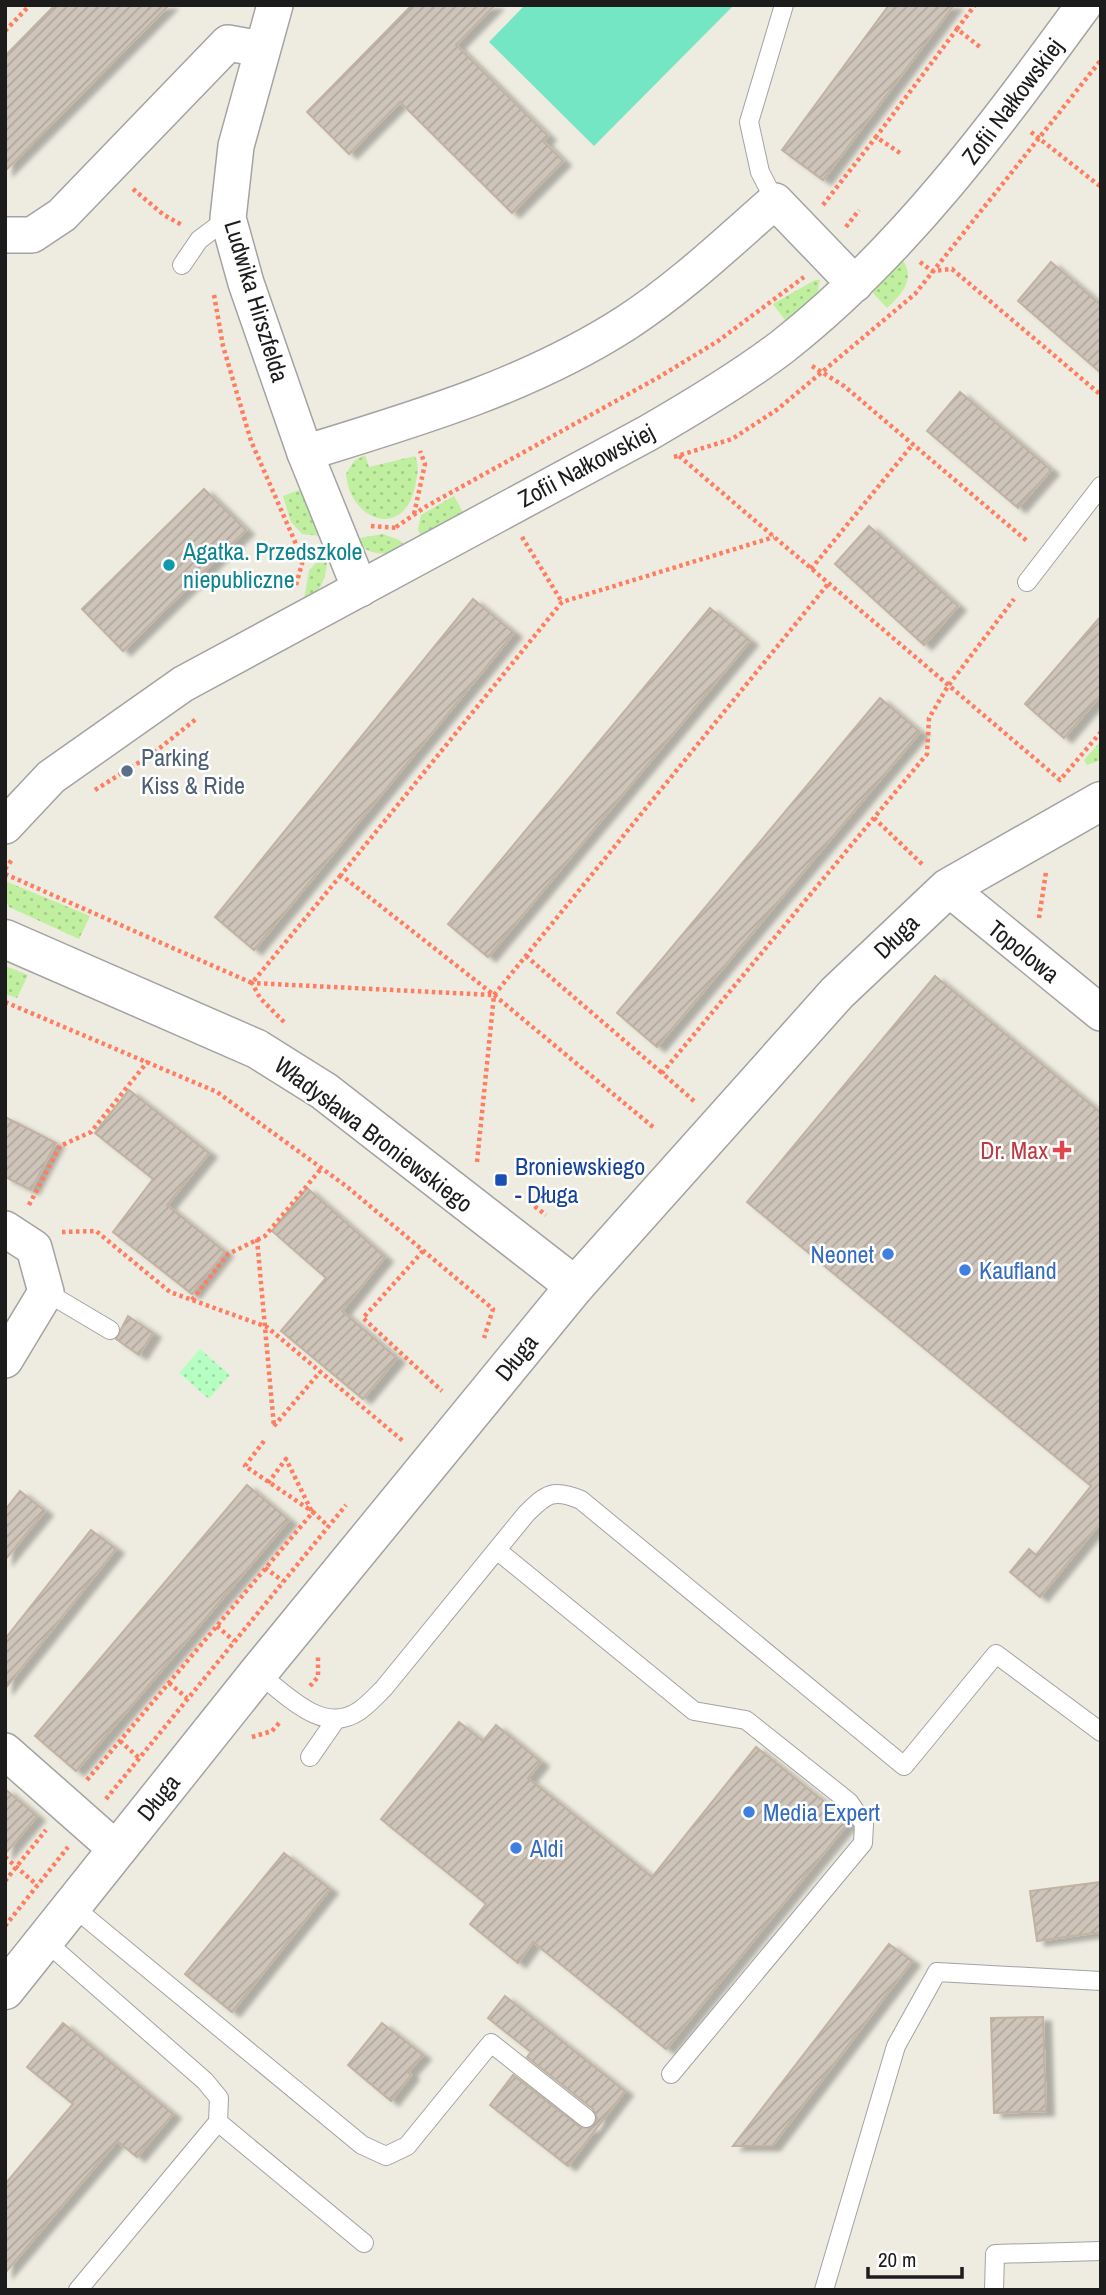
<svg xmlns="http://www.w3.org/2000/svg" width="1106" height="2295" font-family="'Archivo Narrow',sans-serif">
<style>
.grass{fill:url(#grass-dots)}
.park{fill:url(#park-dots)}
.pitch{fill:#75e6c4}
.building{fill:url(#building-hatch);stroke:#c1b2a1;stroke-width:2;filter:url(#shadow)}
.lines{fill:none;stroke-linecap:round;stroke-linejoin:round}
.service-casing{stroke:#a3a3a3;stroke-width:20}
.minor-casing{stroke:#a3a3a3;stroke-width:38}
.tertiary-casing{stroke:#a3a3a3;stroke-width:41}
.path{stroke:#ff7d60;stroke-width:4.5;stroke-dasharray:3.5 3.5;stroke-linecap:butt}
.service{stroke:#fff;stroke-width:18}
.minor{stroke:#fff;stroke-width:35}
.tertiary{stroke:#fff;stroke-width:38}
.culture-dot{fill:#0f9aa8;stroke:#fff;stroke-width:2.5}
.service-dot{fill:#5c6f8a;stroke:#fff;stroke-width:2.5}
.health-dot{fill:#e0444e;stroke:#fff;stroke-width:2.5}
.transit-dot{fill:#1a4fb4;stroke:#fff;stroke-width:2.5}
.shop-dot{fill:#3f7fe0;stroke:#fff;stroke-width:2.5}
.labels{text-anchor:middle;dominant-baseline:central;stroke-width:5;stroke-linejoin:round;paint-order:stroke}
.street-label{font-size:24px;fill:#1c1c1c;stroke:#fff}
.culture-label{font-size:24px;fill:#0d838f;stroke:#fff;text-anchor:start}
.service-label{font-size:24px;fill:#4e5e75;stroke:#fff;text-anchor:start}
.health-label{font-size:24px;fill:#be3a42;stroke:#fff;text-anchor:end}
.transit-label{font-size:24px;fill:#164399;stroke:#fff;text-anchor:start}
.shop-label{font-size:24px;fill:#366cbe;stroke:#fff;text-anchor:start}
</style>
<defs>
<pattern id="grass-dots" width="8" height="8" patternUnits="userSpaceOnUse" patternTransform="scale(1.75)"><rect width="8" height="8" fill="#c0ef9f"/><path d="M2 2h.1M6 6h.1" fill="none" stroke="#a4cc88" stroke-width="1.8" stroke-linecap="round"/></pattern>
<pattern id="park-dots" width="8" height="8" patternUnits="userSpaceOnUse" patternTransform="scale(1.75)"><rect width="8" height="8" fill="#b6ffc2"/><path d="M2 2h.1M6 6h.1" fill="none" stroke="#9cdaa6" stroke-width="1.8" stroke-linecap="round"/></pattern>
<pattern id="building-hatch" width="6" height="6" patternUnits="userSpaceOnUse" patternTransform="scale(1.75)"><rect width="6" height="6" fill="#cec4b9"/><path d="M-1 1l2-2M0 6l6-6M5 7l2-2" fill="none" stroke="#b0a89e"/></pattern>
<filter id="shadow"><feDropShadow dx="8" dy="4.5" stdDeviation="2" flood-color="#0004"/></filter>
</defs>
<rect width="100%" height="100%" fill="#eeebe0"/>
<g class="grass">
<path d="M901,258C917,278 902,294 887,308L872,292L873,287Z"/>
<path d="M815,280H820L816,298L785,320L773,304Z"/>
<path d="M365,455L369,467L415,456C420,467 417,475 415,487C403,540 350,521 346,474L354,461Z"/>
<path d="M302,489L321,536L302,534L291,522L283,496Z"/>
<path d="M454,496L465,516L423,540L418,530L421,515Z"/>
<path d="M383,534L399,540L408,549C386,555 370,558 354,539Z"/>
<path d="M327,552C328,577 322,590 303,605L309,570Z"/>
<path d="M1101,741V760L1087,765L1084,760Z"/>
<path d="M5,881L90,916L79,939L9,907L5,900Z"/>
<path d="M5,966L28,975L17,998L5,994Z"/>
</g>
<path class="park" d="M200,1349L230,1375L209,1399L179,1373Z"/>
<path class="pitch" d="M525,5H734L594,146L489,42Z"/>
<g class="building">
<path d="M55,5H169L5,171V56Z"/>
<path d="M412,5H495L456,45L548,136L543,141L563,161L512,213L400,102L349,154L307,112Z"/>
<path d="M889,5H954L823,180L782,150Z"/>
<path d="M1051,262L1101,305V373L1018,301Z"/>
<path d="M960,392L1051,470L1018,508L927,431Z"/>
<path d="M204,489L246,530L123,651L82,609Z"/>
<path d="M869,526L958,606L924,645L835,564Z"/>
<path d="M473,599L514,633L254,950L215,917Z"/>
<path d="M710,608L750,641L488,957L448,924Z"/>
<path d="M1101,616V695L1064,738L1025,704Z"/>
<path d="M880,698L920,732L657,1047L617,1013Z"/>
<path d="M935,976L1101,1113V1522L1040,1597L1010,1572L1029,1549L1036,1555L1091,1486L747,1202Z"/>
<path d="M129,1090L209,1153L167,1205L225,1252L192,1294L113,1232L153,1179L95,1133Z"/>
<path d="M5,1117L56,1143L31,1190L5,1177Z"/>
<path d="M307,1188L385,1257L342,1311L397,1358L363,1399L281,1331L326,1278L272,1231Z"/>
<path d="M128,1316L153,1333L139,1355L116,1339Z"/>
<path d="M247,1485L289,1520L76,1771L35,1736Z"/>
<path d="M20,1491L45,1511L5,1560V1510Z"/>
<path d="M91,1530L116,1549L5,1689V1639Z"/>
<path d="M459,1722L483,1741L496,1725L541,1762L528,1778L652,1877L756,1747L849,1822L666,2049L533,1942L518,1963L470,1924L486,1904L381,1819Z"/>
<path d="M5,1789L37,1816L5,1854Z"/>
<path d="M284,1853L330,1889L232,2012L185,1974Z"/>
<path d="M1101,1882V1932L1037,1941L1030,1891Z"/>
<path d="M889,1944L912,1961L772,2146H733Z"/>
<path d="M505,1996L625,2091L568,2166L490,2105L513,2075L580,2127L591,2128L597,2119L593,2109L527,2057L531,2052L488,2018Z"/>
<path d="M1043,2017L1046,2111L994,2113L991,2018Z"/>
<path d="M63,2023L173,2114L137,2157L117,2141L5,2273V2184L73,2104L27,2067Z"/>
<path d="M382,2023L423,2055L408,2072L411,2075L391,2101L348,2065Z"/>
</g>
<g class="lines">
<g class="service-casing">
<g id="service">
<path d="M775,201L760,172L749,122L784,5"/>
<path d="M182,265L199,240L228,218"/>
<path d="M1027,582L1101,486"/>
<path d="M46,1292L110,1330"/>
<path d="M498,1551L694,1711L746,1720L849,1802L864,1824L863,1843L671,2074"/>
<path d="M258,1673C286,1694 323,1736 359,1711C368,1705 376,1696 384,1688L526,1514C546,1494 553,1488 581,1500L904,1766L996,1654L1101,1732"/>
<path d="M310,1757L335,1721"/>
<path d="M71,1905L362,2145L386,2156L407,2146L491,2043L586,2118"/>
<path d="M44,1940L205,2081L219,2098L218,2122L364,2243"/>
<path d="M78,2290L218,2122"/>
<path d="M824,2290L896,2046L937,1972L1101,1981"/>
<path d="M994,2290L995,2254L1101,2251"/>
</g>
</g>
<g class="minor-casing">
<g id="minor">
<path d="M275,5L236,146L228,218L246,283L305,453L360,589"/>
<path d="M5,235H32L62,215L228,43L262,49"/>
<path d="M305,453C416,419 528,386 626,323C680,288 727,243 775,201L855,284"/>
<path d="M5,826L51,777L183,684L648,433C693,407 740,379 782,347C903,252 994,128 1084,5"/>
<path d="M948,888L1101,1013"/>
<path d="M5,1229L34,1248L46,1292L5,1360"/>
<path d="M5,1751L116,1849"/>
</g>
</g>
<g class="tertiary-casing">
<g id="tertiary">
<path d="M5,939L257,1049L324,1091L575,1286"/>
<path d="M5,1990L258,1673L575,1286L837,993L948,888L1101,801"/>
</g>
</g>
<g class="path">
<path d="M957,29L975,5"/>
<path d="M5,31L30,5"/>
<path d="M1031,132L1101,187"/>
<path d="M900,153L876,137L957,29L980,47"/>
<path d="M133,189L164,215L182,225"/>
<path d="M823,205L876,137"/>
<path d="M846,227L859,210"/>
<path d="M920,262L932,271L952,269L1101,395"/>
<path d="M214,295L223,346L251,441L303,560"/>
<path d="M812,366L844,386L1027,541"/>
<path d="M679,456L1060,780L1101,732"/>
<path d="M674,457L732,439L778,409L915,294L1101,60"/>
<path d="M414,514L425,464L420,451"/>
<path d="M371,526L397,528"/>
<path d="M396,527L425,507L659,377L718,341L804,277"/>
<path d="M522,537L562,602"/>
<path d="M811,569L913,444"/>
<path d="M296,585L303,560L313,555"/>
<path d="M95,790L151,755L196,719"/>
<path d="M874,818L924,866"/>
<path d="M5,869L13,858"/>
<path d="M5,874L252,983L341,875"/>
<path d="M1039,918L1046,872"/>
<path d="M526,956L662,1073"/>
<path d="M5,1002L217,1092L346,1186L493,1309L484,1338"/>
<path d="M284,1022L260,998L252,983L493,995"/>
<path d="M694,1101L662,1073L927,754L929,718L948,686L1014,599"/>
<path d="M653,1127L494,995L341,875L562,602L774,537"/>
<path d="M477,1162L494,995L828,584"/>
<path d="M529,1202L546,1215"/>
<path d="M29,1205L60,1146L91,1132L148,1061"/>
<path d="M62,1232L96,1231L170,1292L267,1327L403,1441"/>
<path d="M257,1239L274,1427"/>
<path d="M423,1251L363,1318L442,1391"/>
<path d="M192,1300L228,1254L265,1236L320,1170"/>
<path d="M274,1426L320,1372"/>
<path d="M264,1441L245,1466L313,1512"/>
<path d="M268,1483L286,1459L312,1512"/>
<path d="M265,1568L283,1581"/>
<path d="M217,1626L234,1641"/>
<path d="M169,1683L187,1698"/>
<path d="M310,1686L318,1677V1656"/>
<path d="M252,1737L272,1731L280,1722"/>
<path d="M120,1741L139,1758"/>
<path d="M87,1780L313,1512L328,1526"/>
<path d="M106,1799L346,1505"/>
<path d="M5,1857L37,1885"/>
<path d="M5,1881L46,1830"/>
<path d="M5,1926L68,1847"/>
</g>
<use href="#service" class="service"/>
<use href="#minor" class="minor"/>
<use href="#tertiary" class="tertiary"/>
</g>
<circle class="culture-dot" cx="169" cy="565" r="7"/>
<circle class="service-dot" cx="127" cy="771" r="7"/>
<path class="health-dot" d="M1058.5 1139.5h7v7h7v7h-7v7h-7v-7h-7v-7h7z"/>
<rect class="transit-dot" x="494" y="1173" width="14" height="14" rx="3.5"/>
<g class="shop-dot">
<circle cx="888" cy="1254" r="7"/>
<circle cx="965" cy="1270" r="7"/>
<circle cx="749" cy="1812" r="7"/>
<circle cx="516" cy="1848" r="7"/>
</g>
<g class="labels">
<g class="street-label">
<text transform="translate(1012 101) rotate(-53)">Zofii Nałkowskiej</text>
<text transform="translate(257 301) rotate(73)">Ludwika Hirszfelda</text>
<text transform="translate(586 465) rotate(-28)">Zofii Nałkowskiej</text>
<text transform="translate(896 936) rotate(-44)">Długa</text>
<text transform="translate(1024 951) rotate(39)">Topolowa</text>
<text transform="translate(374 1134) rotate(37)">Władysława Broniewskiego</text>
<text transform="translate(516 1357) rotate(-51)">Długa</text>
<text transform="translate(158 1797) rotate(-51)">Długa</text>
</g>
<g class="culture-label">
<text x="183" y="551">Agatka. Przedszkole<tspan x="183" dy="28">niepubliczne</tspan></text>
</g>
<g class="service-label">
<text x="141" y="757">Parking<tspan x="141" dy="28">Kiss &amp; Ride</tspan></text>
</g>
<g class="health-label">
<text x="1048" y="1150">Dr. Max</text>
</g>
<g class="transit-label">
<text x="515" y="1166">Broniewskiego<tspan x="515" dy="28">- Długa</tspan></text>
</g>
<g class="shop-label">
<text x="874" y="1254" text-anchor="end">Neonet</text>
<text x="979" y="1270">Kaufland</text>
<text x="763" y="1812">Media Expert</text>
<text x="530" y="1848">Aldi</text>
</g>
</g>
<rect width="1106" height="2295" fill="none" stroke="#1c1c1c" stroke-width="14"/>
<path d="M868 2267v10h94v-10" fill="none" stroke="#1c1c1c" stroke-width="3.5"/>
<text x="878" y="2267" font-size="21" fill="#1c1c1c" stroke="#ffffff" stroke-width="5" paint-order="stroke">20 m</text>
</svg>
